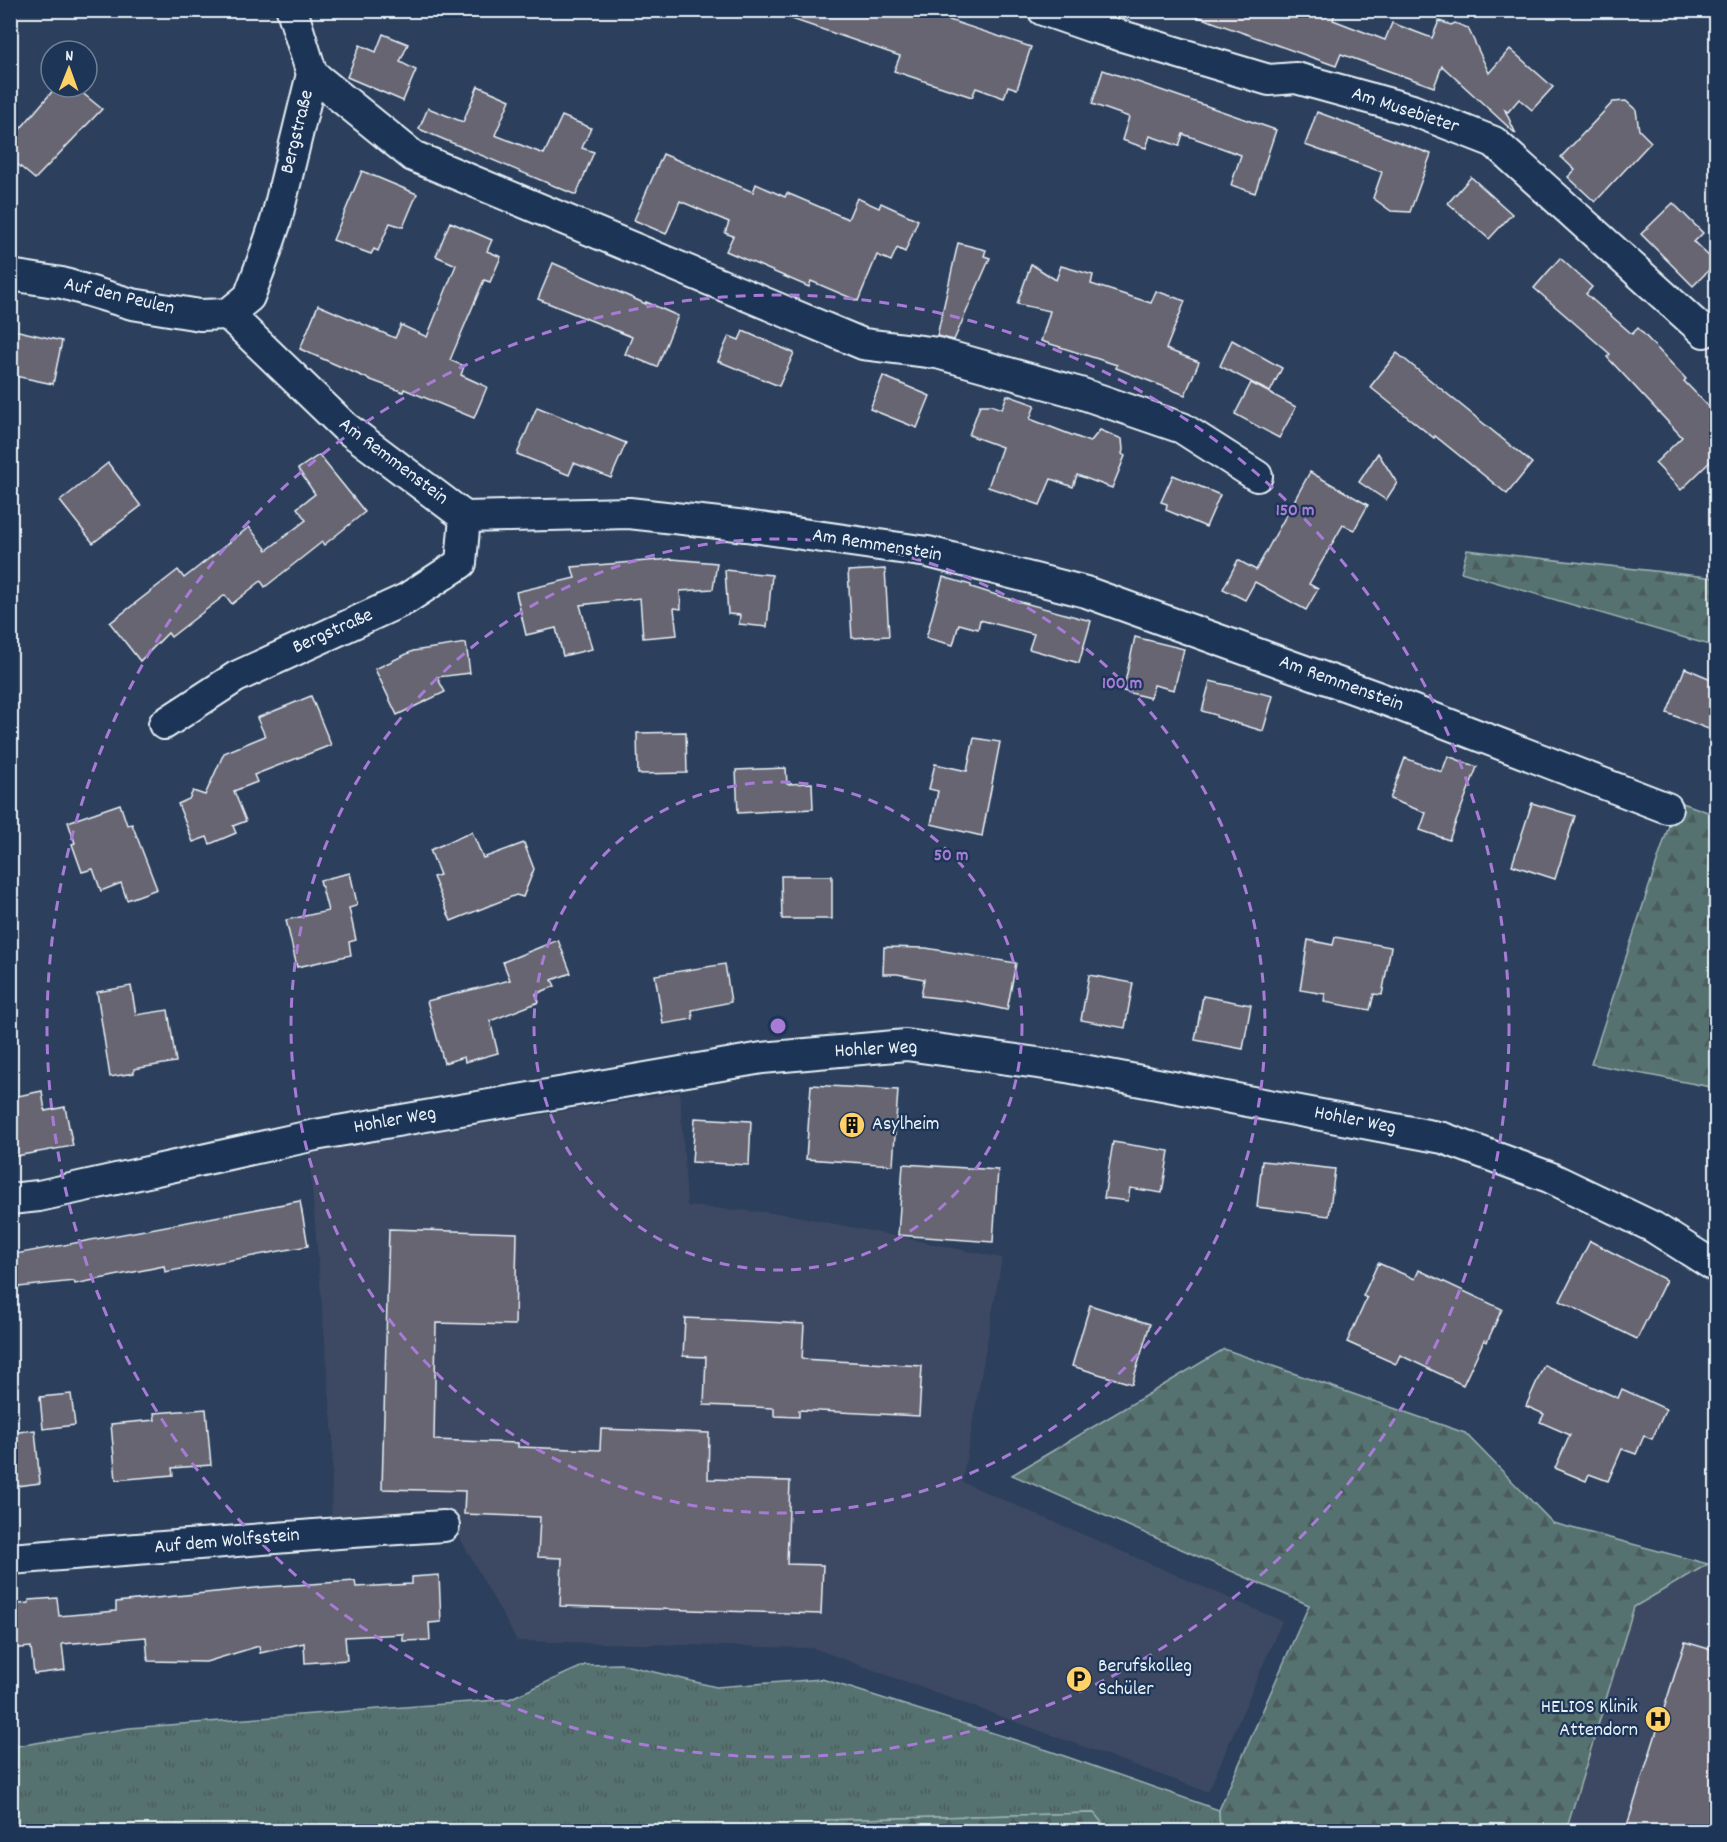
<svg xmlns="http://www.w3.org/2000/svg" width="1727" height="1842" font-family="Dekko,sans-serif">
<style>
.built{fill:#3e4a63}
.grass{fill:url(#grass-tufts);stroke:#9eb2b4;stroke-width:1.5}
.forest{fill:url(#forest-firs);stroke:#9eb2b4;stroke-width:1.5}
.building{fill:#686572;stroke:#e8f1f8;stroke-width:1.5}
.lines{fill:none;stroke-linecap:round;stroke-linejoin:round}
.minor-casing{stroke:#e8f1f8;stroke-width:34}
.minor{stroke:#1d3557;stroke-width:30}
.ring{fill:none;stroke:#a77bd6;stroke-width:3;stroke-dasharray:10 8}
.labels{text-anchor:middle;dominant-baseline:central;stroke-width:4.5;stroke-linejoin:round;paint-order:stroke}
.street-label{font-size:20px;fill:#e8f1f8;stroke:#1d3557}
.poi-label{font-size:20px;fill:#e8f1f8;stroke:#1d3557;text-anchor:start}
.centre{fill:#a77bd6;stroke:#1d3557;stroke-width:3}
.ring-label{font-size:18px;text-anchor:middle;font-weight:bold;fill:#a77bd6;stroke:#1d3557;stroke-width:4.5;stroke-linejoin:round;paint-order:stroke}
</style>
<defs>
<pattern id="grass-tufts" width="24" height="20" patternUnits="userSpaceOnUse" patternTransform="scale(1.5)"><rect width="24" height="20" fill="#547270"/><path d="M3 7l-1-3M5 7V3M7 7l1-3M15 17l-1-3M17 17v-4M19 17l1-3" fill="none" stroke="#4c5b5b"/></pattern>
<pattern id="forest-firs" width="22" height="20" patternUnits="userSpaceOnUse" patternTransform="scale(1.5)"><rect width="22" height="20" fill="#547270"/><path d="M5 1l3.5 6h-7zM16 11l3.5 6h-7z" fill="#4c5b5b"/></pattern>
</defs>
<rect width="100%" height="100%" fill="#2c3f5c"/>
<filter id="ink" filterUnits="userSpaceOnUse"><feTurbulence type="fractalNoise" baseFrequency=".0167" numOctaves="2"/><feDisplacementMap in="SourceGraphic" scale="12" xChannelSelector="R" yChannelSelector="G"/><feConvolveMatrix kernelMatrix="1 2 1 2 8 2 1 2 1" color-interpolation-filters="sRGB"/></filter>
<g filter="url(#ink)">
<g class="built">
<path d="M680,1092L687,1206L786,1214L1002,1258L962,1482L1282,1621L1208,1792L813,1648L517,1641L450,1520L331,1526L333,1436L309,1153Z"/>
<path d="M1708,1564L1716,1566V1831L1566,1832L1634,1607Z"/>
</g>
<path class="grass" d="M621,1664L716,1687L822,1679L1050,1751L1219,1810L1220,1831H1109L1093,1813L826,1820L825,1832H11V1747L129,1728L509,1699L585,1665Z"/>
<g class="forest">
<path d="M1467,550L1716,578V647L1461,572Z"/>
<path d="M1677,801L1716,815V1088L1591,1064Z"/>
<path d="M1224,1349L1465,1433L1553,1523L1708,1564L1634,1607L1566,1831H1220L1219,1810L1309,1605L1012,1475Z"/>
<path d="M1094,1813L1109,1831H825L826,1820Z"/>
</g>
<g class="building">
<path d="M780,10H919L1031,47L1017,89L1008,86L1004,98L976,88L972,97L894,71L900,56L780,15Z"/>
<path d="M1193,10H1336L1333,20L1385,40L1392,23L1432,38L1439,21L1451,25L1455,23L1468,28L1489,73L1510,49L1553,87L1532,110L1519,99L1508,112L1505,110L1516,134L1442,66L1434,87L1341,54L1336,66L1193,15Z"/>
<path d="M383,34L408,44L400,62L416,70L403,101L347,77L360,45L376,52Z"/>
<path d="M1103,70L1276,130L1255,193L1231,185L1241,155L1183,134L1179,146L1150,136L1146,148L1122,140L1129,117L1092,104Z"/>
<path d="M478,86L510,100L495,135L544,154L562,116L591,128L582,148L594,152L576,195L419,129L428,108L463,122Z"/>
<path d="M56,87H75L102,109L35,179L10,158V141Z"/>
<path d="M1626,101L1636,110L1639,130L1651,142L1595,202L1568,177L1575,170L1561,157L1613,102Z"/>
<path d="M1317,112L1431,154L1410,212L1391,211L1373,198L1382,172L1305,145Z"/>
<path d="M663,154L753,192L756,184L785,197L787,193L848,219L857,198L879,208L881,203L918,220L905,252L897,248L891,261L877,255L858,301L811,281L809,287L726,251L733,236L725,233L729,222L680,201L666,234L634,220Z"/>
<path d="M362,171L417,194L403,227L390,223L378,251L374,249L371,254L333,240Z"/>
<path d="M1471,177L1512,214L1489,239L1448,203Z"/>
<path d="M1673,203L1703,233L1694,242L1716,263L1693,286L1641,234Z"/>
<path d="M450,222L492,240L487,251L501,257L490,282L484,280L450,360L464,366L461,375L487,387L474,418L404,389L403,392L371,380L300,349L318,305L395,338L401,325L427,337L456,265L436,256Z"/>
<path d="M958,243L986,250L984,256L990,258L954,340L937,336Z"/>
<path d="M1560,258L1592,287L1586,294L1632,334L1638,328L1686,379L1684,381L1716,414V456L1681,490L1655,463L1682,437L1607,357L1610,354L1534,288Z"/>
<path d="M553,263L646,304V302L678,316L657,367L625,354L632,337L538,299Z"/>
<path d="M1031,264L1056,280L1061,266L1093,275L1091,284L1151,303L1156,291L1185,301L1166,349L1199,362L1185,395L1116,368L1117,365L1041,341L1050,311L1017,304Z"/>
<path d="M10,329L62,341L53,384L10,375Z"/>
<path d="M743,331L794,353L779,386L718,361L729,336L739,340Z"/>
<path d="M1232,340L1282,368L1270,392L1220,366Z"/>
<path d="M1397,353L1532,463L1507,494L1435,436L1434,438L1370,387Z"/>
<path d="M883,376L930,396L917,428L870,409Z"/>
<path d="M1251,383L1296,407L1279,438L1235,414Z"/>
<path d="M1007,395L1035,405L1030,419L1090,442L1100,430L1122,439L1123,450L1122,454L1125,456L1112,488L1077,475L1073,487L1051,479L1040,505L988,487L1002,447L969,435L980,405H991L1002,409Z"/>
<path d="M537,407L626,443L611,478L574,463L569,475L517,454Z"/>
<path d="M1378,453L1397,483L1386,500L1359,482Z"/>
<path d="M319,455L365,512L324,545L322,542L265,587L261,581L232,604L225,595L171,637L168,633L140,661L110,623L178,570L184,578L249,527L267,550L306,520L297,508L315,494L298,469Z"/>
<path d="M108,463L141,506L93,543L60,501Z"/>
<path d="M1310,472L1368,505L1354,530L1343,525L1309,584L1318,589L1306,610L1255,582L1245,600L1223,589L1238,560L1256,570Z"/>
<path d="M1173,475L1220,495L1206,527L1166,510L1167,504L1161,502Z"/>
<path d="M672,559L717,563L713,589L680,591L681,609L674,608L677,635L643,638L640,598L580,605L592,649L563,656L556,628L526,635L516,592L575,578L572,567Z"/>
<path d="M885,569L889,636L852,638L848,571Z"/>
<path d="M725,570L772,575L767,627L739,624L740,615L728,614Z"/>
<path d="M943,577L971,585V587L1006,598L1091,621L1079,663L1029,649L1034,634L980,620L978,629L959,624L953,645L926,638Z"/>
<path d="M1135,637L1184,649L1174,690L1154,685L1150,698L1123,691Z"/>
<path d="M466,643L470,673L437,677L445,692L397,715L375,669L413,651Z"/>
<path d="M1685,668L1716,681V732L1667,713Z"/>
<path d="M1210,681L1273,696L1263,731L1216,717V715L1202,711Z"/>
<path d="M311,696L331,745L254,775L257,782L234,791L246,821L233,826L236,833L210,844L207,837L193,842L178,804L189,799L193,791L205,795L224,753L265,736L257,718Z"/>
<path d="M686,732L687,773L638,774L637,733Z"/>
<path d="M974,738L1000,742L982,836L931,824L938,791L929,789L935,764L967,771Z"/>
<path d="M1448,756L1477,767L1449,840L1420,830L1426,813L1390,799L1405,758L1442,772Z"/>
<path d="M786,768L787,784L812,783L813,809L738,813L736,770Z"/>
<path d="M1532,803L1575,816L1555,879L1512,865Z"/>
<path d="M120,804L127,825L132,824L157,889L127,900L121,883L101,891L93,869L82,872L72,844L75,843L68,822Z"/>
<path d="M472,832L483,858L524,843L534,869L523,897L516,895L451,921L433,877L440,875L430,850Z"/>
<path d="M350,873L357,903L356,906L349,908L356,940L349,942L351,955L297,967L286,920L328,911L320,880Z"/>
<path d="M781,876H832V919H782Z"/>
<path d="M1335,937L1391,947L1382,995L1374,994L1370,1010L1324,1002L1325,994L1300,990L1308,940L1333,945Z"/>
<path d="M558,940L571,973L552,980L555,986L536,994L539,1002L490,1021L498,1053L465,1062L464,1057L444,1063L427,1001L510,980L503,962Z"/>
<path d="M884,947L926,948L1016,963L1007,1010L965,1001L921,996L924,979L897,974H883Z"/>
<path d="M725,964L731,1002L692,1010L693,1019L663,1024L655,975Z"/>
<path d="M1089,975L1133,983L1125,1028L1081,1020Z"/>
<path d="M131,986L136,1015L168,1010L176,1062L134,1069V1073L110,1077L97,992Z"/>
<path d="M1203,996L1251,1005L1243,1049L1195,1040Z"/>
<path d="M811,1085L898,1090L893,1165L806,1159Z"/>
<path d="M42,1091L45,1111L65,1107L73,1146L10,1157V1105L14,1104L13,1097Z"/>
<path d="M695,1118L751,1121L749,1165L692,1162Z"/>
<path d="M1113,1142L1169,1151L1162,1193L1130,1188L1128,1201L1104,1198Z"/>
<path d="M1262,1161L1335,1169L1329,1216L1257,1207Z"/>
<path d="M903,1164L998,1170L993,1242L898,1235Z"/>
<path d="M300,1201L308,1246L165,1272L164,1266L75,1284L74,1281L10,1288V1255Z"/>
<path d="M389,1229L517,1233L515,1325L436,1323L434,1440L518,1443V1447L600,1450L601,1429L709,1433L708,1479L790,1481L787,1564L823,1565L821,1614L560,1606L562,1558L538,1557L540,1517L464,1514L465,1491L382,1489Z"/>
<path d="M1590,1241L1666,1280L1637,1339L1560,1301Z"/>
<path d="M1378,1263L1415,1279L1419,1270L1502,1309L1487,1342L1484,1340L1463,1385L1400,1355L1396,1364L1347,1342L1367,1298L1363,1296Z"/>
<path d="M1090,1305L1150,1324L1132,1384L1072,1366Z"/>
<path d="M685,1318L804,1324L802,1359L922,1366L919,1416L799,1410V1417L774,1416V1408L704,1405L706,1357L683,1356Z"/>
<path d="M1544,1365L1618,1398L1622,1389L1666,1409L1652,1439L1644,1436L1636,1454L1622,1449L1608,1481L1589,1474L1586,1481L1555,1468L1570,1435L1540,1422L1544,1414L1526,1406Z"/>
<path d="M71,1394L75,1425L43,1429L40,1397Z"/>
<path d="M206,1409L211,1465L172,1468L173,1475L116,1480L111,1424L155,1420L154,1413Z"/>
<path d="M35,1430L40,1483L10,1487V1433Z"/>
<path d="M439,1575L441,1622L429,1623L430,1640L403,1641V1634L345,1637L347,1660L305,1663L304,1643L260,1653L259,1646L206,1662L148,1661L146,1637L62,1644L65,1670L34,1674L31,1647L10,1649V1605L29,1603V1600L57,1598L59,1616L116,1611V1602L265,1587L355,1581L356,1587L412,1584V1577Z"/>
<path d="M1685,1642L1716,1651V1832H1625Z"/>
</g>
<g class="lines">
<g class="minor-casing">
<g id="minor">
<path d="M1043,10L1092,27L1269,80L1296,78L1412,110L1494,142L1704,332"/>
<path d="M312,74L413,156L863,344L937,353L1080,393L1182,428L1257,476"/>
<path d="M10,275L62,283L132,304L200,315L228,314"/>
<path d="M228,314L345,427L465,517L629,513L746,526L928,552L1086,592L1391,702L1667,808"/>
<path d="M228,314L249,297L264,257L276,221L312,74L292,10"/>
<path d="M164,724L236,677L406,599L461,563L465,517"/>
<path d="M10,1199L39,1196L315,1135L762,1058L906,1045L1067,1067L1443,1138L1549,1177L1653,1227L1716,1267"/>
<path d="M10,1559L352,1532L444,1526"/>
</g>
</g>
<use href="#minor" class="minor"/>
</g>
</g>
<g class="ring">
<circle cx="778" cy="1026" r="244"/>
<circle cx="778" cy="1026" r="487"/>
<circle cx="778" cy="1026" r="731"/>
</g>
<defs>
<g id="building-disc" transform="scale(1.35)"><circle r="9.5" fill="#ffd166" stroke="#1d3557"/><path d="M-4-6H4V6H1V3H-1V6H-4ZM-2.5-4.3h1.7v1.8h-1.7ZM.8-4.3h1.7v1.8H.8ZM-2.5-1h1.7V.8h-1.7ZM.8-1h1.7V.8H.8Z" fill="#111"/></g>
<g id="parking-disc" transform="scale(1.35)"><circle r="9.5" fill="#ffd166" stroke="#1d3557"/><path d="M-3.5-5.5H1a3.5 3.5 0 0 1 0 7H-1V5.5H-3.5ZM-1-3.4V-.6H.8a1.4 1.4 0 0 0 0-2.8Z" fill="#111"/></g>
<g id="hospital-disc" transform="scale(1.35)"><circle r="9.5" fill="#ffd166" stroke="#1d3557"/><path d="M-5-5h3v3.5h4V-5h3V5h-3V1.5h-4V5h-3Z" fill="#111"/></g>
</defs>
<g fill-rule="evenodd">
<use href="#building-disc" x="852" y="1125"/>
<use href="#parking-disc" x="1079" y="1679"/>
<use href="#hospital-disc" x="1658" y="1719"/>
</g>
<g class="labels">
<g class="street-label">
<text transform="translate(1405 111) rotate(18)">Am Musebieter</text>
<text transform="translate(298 132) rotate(-76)">Bergstraße</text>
<text transform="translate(119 297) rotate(13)">Auf den Peulen</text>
<text transform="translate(393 462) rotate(37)">Am Remmenstein</text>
<text transform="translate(877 546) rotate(9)">Am Remmenstein</text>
<text transform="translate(333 632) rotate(-24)">Bergstraße</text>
<text transform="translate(1341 684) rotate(20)">Am Remmenstein</text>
<text transform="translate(876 1050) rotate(-3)">Hohler Weg</text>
<text transform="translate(395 1121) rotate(-10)">Hohler Weg</text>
<text transform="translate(1355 1121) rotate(11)">Hohler Weg</text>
<text transform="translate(227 1542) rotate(-5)">Auf dem Wolfsstein</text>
</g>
<g class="poi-label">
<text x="872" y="1125">Asylheim</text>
<text x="1098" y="1667">Berufskolleg<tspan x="1098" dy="23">Schüler</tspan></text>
<text x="1638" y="1708" text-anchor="end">HELIOS Klinik<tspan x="1638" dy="23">Attendorn</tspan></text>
</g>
</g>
<circle cx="778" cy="1026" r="9" class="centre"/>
<g class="ring-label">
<text x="1295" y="515">150 m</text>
<text x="1122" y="688">100 m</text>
<text x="951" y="860">50 m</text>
</g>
<rect width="1727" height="1842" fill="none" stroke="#1d3557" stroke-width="36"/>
<rect x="18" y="18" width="1691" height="1806" fill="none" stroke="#e8f1f8" stroke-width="2" filter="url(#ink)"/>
<g transform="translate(69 69) rotate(1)"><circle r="28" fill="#1d3557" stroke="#6e8097" stroke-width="1.5"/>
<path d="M0-4.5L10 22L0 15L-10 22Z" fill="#ffd166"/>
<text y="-9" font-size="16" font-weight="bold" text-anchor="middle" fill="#e8f1f8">N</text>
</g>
</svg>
